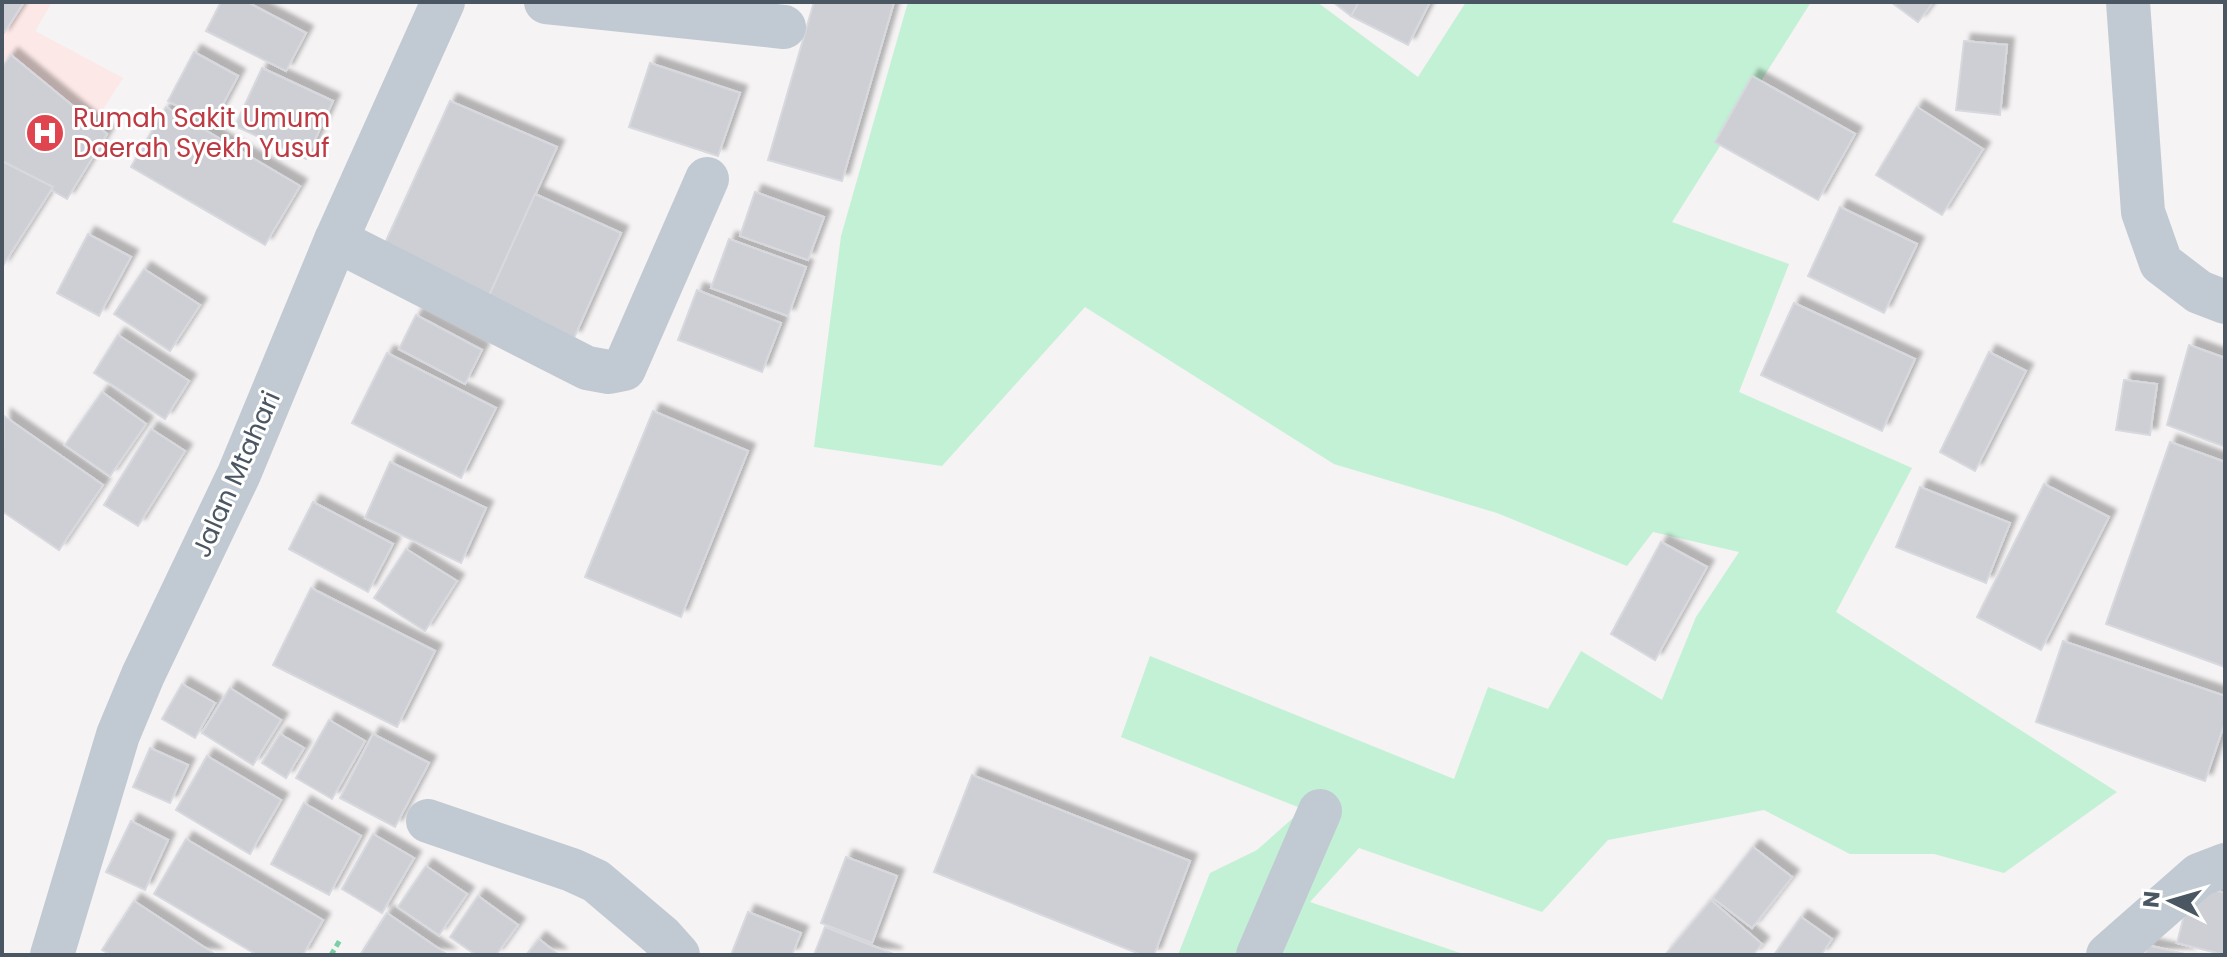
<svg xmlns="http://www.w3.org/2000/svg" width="2227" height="957" font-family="Poppins,sans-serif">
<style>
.medical{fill:#fce8e6}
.green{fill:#c3f1d5}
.building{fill:#cdcfd5;stroke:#d7d9de;stroke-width:2;filter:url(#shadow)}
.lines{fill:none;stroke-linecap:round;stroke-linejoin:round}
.path{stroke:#7ad0a6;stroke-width:5;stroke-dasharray:6 4;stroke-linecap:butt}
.minor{stroke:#c1cad2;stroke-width:44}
.labels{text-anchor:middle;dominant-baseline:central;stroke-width:6;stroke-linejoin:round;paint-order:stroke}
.health-label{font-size:26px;fill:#be3a42;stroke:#fff;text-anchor:start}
.street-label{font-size:26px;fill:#4a5661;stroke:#fff}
</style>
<defs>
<filter id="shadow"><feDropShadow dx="7" dy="-7" stdDeviation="2" flood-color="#0004"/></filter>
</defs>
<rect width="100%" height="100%" fill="#f5f3f3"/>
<path class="medical" d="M2,2H52L35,31L123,78L2,267Z"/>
<path class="green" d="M908,2H1317L1418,77L1466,2H1811L1672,222L1789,264L1739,392L1912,468L1836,612L2117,792L2004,873L1934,854H1850L1764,810L1608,840L1542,912L1359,848L1310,902L1466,955H1178L1210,873L1257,850L1303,809L1121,737L1150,656L1454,779L1488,687L1548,709L1581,651L1662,700L1696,617L1739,552L1653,532L1627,566L1497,513L1334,464L1085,307L942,466L814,447L841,236Z"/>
<g class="building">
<path d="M2,2H24L2,36Z"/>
<path d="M221,2H247L306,33L286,71L206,31Z"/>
<path d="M814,2H894L842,181L768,160Z"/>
<path d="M1333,2H1359L1351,16Z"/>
<path d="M1359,2H1430L1408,45L1351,16Z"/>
<path d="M1891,2H1933L1918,22Z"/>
<path d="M1964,41L2007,45L2000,115L1956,110Z"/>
<path d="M194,52L238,76L212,125L168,101Z"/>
<path d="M11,55L107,134L67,199L2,162V67Z"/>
<path d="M650,63L740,93L718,156L629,127Z"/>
<path d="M262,68L333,101L306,159L235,126Z"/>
<path d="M1752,76L1855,134L1818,200L1715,142Z"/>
<path d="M450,101L557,147L488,298L385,243Z"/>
<path d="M166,107L300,186L265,245L131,167Z"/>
<path d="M1917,107L1983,149L1942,215L1876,175Z"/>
<path d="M2,161L53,187L2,267Z"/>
<path d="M755,192L824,217L808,260L740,236Z"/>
<path d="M535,194L621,233L574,338L488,298Z"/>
<path d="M1840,207L1917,244L1884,313L1808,276Z"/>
<path d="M88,234L131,257L99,316L57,293Z"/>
<path d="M729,239L806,267L788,316L711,288Z"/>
<path d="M144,269L200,305L170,351L114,314Z"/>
<path d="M697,290L781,323L762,372L678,340Z"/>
<path d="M1794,303L1915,359L1882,431L1761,375Z"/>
<path d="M416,315L482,350L465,384L399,349Z"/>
<path d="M118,335L189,381L165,419L94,373Z"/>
<path d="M2189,345L2225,358V447L2167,425Z"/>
<path d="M1989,352L2026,371L1975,471L1940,452Z"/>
<path d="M387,353L496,408L461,478L352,423Z"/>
<path d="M2124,380L2157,384L2150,435L2116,430Z"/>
<path d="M102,392L146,424L110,476L65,445Z"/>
<path d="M653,411L748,451L681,617L585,577Z"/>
<path d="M4,416L103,485L59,550L2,511Z"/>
<path d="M151,429L185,451L138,526L104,505Z"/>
<path d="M2170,442L2225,462V667L2106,624Z"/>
<path d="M390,462L486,508L461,563L365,518Z"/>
<path d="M2044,484L2109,517L2041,650L1977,617Z"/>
<path d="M1920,487L2010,523L1986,583L1896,547Z"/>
<path d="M313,502L393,544L368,592L289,549Z"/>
<path d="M1661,542L1707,567L1655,660L1611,634Z"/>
<path d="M406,549L457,581L425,631L374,598Z"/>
<path d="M311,588L435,651L397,727L273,665Z"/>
<path d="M2063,641L2225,696V722L2205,781L2036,722Z"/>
<path d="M182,684L215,703L195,738L162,719Z"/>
<path d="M230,688L281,720L253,765L202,733Z"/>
<path d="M329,720L365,741L332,799L296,778Z"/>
<path d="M280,734L304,748L286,778L262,763Z"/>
<path d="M373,734L429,763L395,827L340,798Z"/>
<path d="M150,748L188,765L170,803L133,787Z"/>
<path d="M207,756L281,800L250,854L176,810Z"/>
<path d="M972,775L1190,861L1154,955H1142L934,872Z"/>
<path d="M304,803L361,836L329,895L271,864Z"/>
<path d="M131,821L168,840L145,890L106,872Z"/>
<path d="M373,834L414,858L382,913L342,889Z"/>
<path d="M186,839L323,920L303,955H257L154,894Z"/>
<path d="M1753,847L1792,877L1752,928L1713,898Z"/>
<path d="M846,857L897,876L872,943L821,923Z"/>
<path d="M426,866L467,894L439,935L398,907Z"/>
<path d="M2192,884L2225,893V955L2177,943Z"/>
<path d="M478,896L518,925L496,955H476L450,937Z"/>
<path d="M1711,900L1762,944L1753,955H1665Z"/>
<path d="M134,901L216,955H111L102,950Z"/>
<path d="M748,912L801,933L792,955H731Z"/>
<path d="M387,913L448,955H360Z"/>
<path d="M1801,917L1832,939L1821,955H1774Z"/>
<path d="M825,927L896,955H814Z"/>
<path d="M539,939L559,955H526Z"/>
<path d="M2147,945L2189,955H2145Z"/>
</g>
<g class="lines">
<path class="path" d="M331,955L340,940"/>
<g class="minor">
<path d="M546,2L784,27"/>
<path d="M2128,2L2143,212L2161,263L2199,292L2225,302"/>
<path d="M336,240L587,368L609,372L624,369L707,179"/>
<path d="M428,821L572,870L596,881L661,936L678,955"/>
<path d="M52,955L118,735L143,675L239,474L336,240L443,2"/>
<path d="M1258,955L1320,811"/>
<path d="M2108,955L2199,875L2225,865"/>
</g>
</g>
<defs>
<g id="hospital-disc" transform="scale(2)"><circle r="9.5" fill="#e0444e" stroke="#fff"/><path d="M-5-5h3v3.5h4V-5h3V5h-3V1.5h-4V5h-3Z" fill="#fff"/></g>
</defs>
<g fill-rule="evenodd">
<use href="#hospital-disc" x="45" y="133"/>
</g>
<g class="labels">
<g class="health-label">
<text x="73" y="118">Rumah Sakit Umum<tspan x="73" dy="30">Daerah Syekh Yusuf</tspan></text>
</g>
<g class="street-label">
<text transform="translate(236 474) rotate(-66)">Jalan Mtahari</text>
</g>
</g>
<rect width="2227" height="957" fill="none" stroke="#4a5661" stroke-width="8"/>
<g transform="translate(2171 901) rotate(275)" stroke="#ffffff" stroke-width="6" paint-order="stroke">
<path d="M0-6L14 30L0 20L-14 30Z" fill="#4a5661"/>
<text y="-12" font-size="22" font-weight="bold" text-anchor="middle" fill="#4a5661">N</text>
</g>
</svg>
